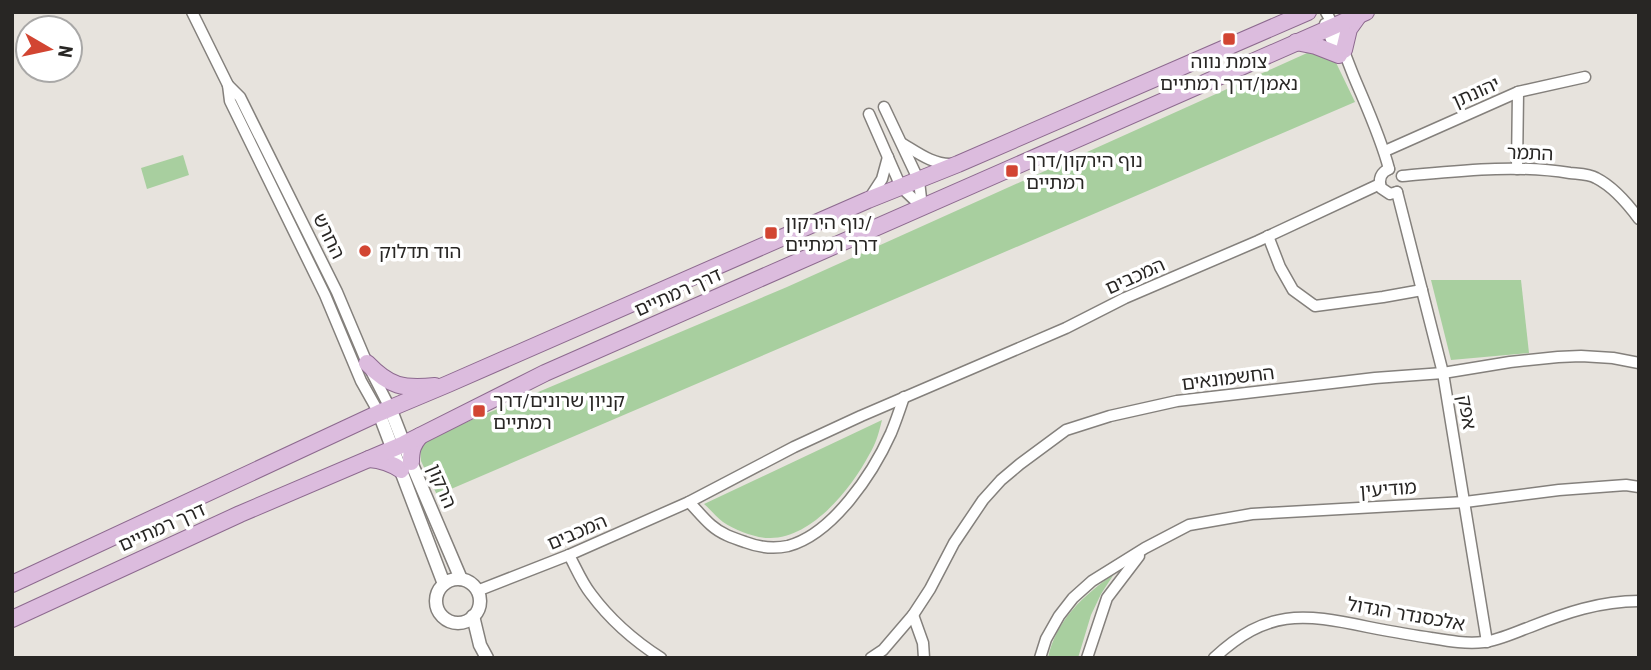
<svg xmlns="http://www.w3.org/2000/svg" width="1651" height="670" font-family="'Roboto Condensed','Noto Sans Hebrew',sans-serif">
<style>
.green{fill:#a8cf9f}
.lines{fill:none;stroke-linecap:round;stroke-linejoin:round}
.minor-casing{stroke:#84807c;stroke-width:13}
.tertiary-casing{stroke:#84807c;stroke-width:15}
.primary-casing{stroke:#8d6a8f;stroke-width:18}
.minor{stroke:#fff;stroke-width:10}
.tertiary{stroke:#fff;stroke-width:12}
.primary{stroke:#dcbcde;stroke-width:16}
.poi-dot{fill:#d24532;stroke:#fff;stroke-width:2.5}
.labels{text-anchor:middle;dominant-baseline:central;stroke-width:7;stroke-linejoin:round;paint-order:stroke}
.poi-label{font-size:19px;fill:#282624;stroke:#fff;text-anchor:start}
.street-label{font-size:19px;fill:#282624;stroke:#fff}
</style>
<rect width="100%" height="100%" fill="#e7e3dd"/>
<g class="green">
<path d="M1327,44L1355,102L437,495L421,461L420,448L429,438L787,287Z"/>
<path d="M183,155L189,175L147,189L141,168Z"/>
<path d="M1431,280H1521L1529,353L1451,360Z"/>
<path d="M882,420C879,432 876,444 869,455C851,489 811,539 769,538C755,538 735,530 723,522C716,517 710,509 704,504Z"/>
<path d="M1114,574L1101,594L1091,615L1078,658H1048C1056,620 1084,595 1114,574Z"/>
</g>
<g class="lines">
<g class="minor-casing">
<g id="minor">
<path d="M192,12L228,85L240,97L337,292L367,363L390,408"/>
<path d="M1326,12C1338,33 1345,55 1354,77C1367,108 1381,138 1389,169"/>
<path d="M1325,24L1334,47L1340,56"/>
<path d="M228,85L230,101L325,295L361,381L379,413"/>
<path d="M884,107L919,181L922,207"/>
<path d="M869,114L901,187L922,207"/>
<path d="M903,144C918,153 934,165 952,164"/>
<path d="M1385,151L1518,92L1585,77"/>
<path d="M1389,169C1381,172 1378,179 1381,188L1390,194L1397,192"/>
<path d="M1517,169L1518,92"/>
<path d="M1402,176C1458,171 1514,164 1570,173C1578,174 1589,174 1596,178C1612,186 1628,204 1639,219"/>
<path d="M1397,192L1443,373L1487,642"/>
<path d="M869,199L882,179L888,157"/>
<path d="M1268,236L1280,267L1293,290L1315,306L1383,297L1422,290"/>
<path d="M689,502C696,509 703,518 711,525C721,534 733,538 745,542C758,547 774,549 788,546C833,534 873,473 891,433C896,421 900,409 904,397"/>
<path d="M569,555C576,568 582,583 591,594C611,621 633,640 661,658"/>
<path d="M477,591L569,555L689,502L794,447L861,416L1066,328L1125,298L1258,241L1380,184"/>
<path d="M913,615L923,643L924,658"/>
<path d="M871,658L883,650L913,615L930,589L954,543L983,500L1001,480L1020,464L1066,430L1110,416L1177,401L1375,378L1443,373L1510,362L1558,357L1581,356L1613,358L1639,363"/>
<path d="M1040,658L1046,639L1059,616L1073,598L1092,581L1145,548L1189,525L1252,514L1465,502L1559,490L1626,485L1639,487"/>
<path d="M1087,658L1107,598L1139,556"/>
<path d="M1214,658C1267,609 1302,613 1368,627C1389,631 1410,635 1431,638C1449,641 1466,644 1484,642C1499,640 1516,632 1530,627C1565,613 1600,601 1639,601"/>
</g>
</g>
<g class="tertiary-casing">
<g id="tertiary">
<path d="M390,408L411,462L461,579"/>
<path d="M379,413L444,584"/>
<circle cx="458" cy="601" r="22"/>
<path d="M473,616L480,645L487,658"/>
</g>
</g>
<g class="primary-casing">
<g id="primary">
<path d="M1296,42L1316,46L1339,55"/>
<path d="M1344,50L1349,29L1359,15"/>
<path d="M367,363C390,387 403,389 435,386"/>
<path d="M369,459C382,460 391,463 401,470"/>
<path d="M411,462C411,450 413,444 420,436"/>
<path d="M12,584L379,413L448,384L868,200L958,164L1308,12"/>
<path d="M12,619L240,514L404,444L545,373L1366,12"/>
</g>
</g>
<use href="#minor" class="minor"/>
<use href="#tertiary" class="tertiary"/>
<use href="#primary" class="primary"/>
</g>
<g class="poi-dot">
<rect x="1222" y="32" width="14" height="14" rx="3.5"/>
<rect x="1005" y="164" width="14" height="14" rx="3.5"/>
<rect x="764" y="226" width="14" height="14" rx="3.5"/>
<circle cx="365" cy="251" r="7"/>
<rect x="472" y="404" width="14" height="14" rx="3.5"/>
</g>
<g class="labels">
<g class="poi-label">
<text x="1229" y="61" text-anchor="middle">צומת נווה<tspan x="1229" dy="22">נאמן/דרך רמתיים</tspan></text>
<text x="1026" y="160">נוף הירקון/דרך<tspan x="1026" dy="22">רמתיים</tspan></text>
<text x="785" y="222">נוף הירקון/<tspan x="785" dy="22">דרך רמתיים</tspan></text>
<text x="379" y="251">הוד תדלוק</text>
<text x="493" y="400">קניון שרונים/דרך<tspan x="493" dy="22">רמתיים</tspan></text>
</g>
<g class="street-label">
<text transform="translate(1476 92) rotate(-24)">יהונתן</text>
<text transform="translate(1530 153) rotate(2)">התמר</text>
<text transform="translate(329 236) rotate(64)">החרש</text>
<text transform="translate(1135 276) rotate(-24)">המכבים</text>
<text transform="translate(678 292) rotate(-24)">דרך רמתיים</text>
<text transform="translate(1228 378) rotate(-7)">החשמונאים</text>
<text transform="translate(1467 412) rotate(80)">אפק</text>
<text transform="translate(442 486) rotate(67)">הרקון</text>
<text transform="translate(1388 489) rotate(-4)">מודיעין</text>
<text transform="translate(162 527) rotate(-24)">דרך רמתיים</text>
<text transform="translate(577 532) rotate(-23)">המכבים</text>
<text transform="translate(1406 614) rotate(10)">אלכסנדר הגדול</text>
</g>
</g>
<rect width="1651" height="670" fill="none" stroke="#282624" stroke-width="28"/>
<g transform="translate(49 49) rotate(99)"><circle r="33" fill="#ffffff" stroke="#a9a8a7" stroke-width="2"/>
<path d="M0-5L12 26L0 18L-12 26Z" fill="#d24532"/>
<text y="-10" font-size="19" font-weight="bold" text-anchor="middle" fill="#282624">N</text>
</g>
</svg>
